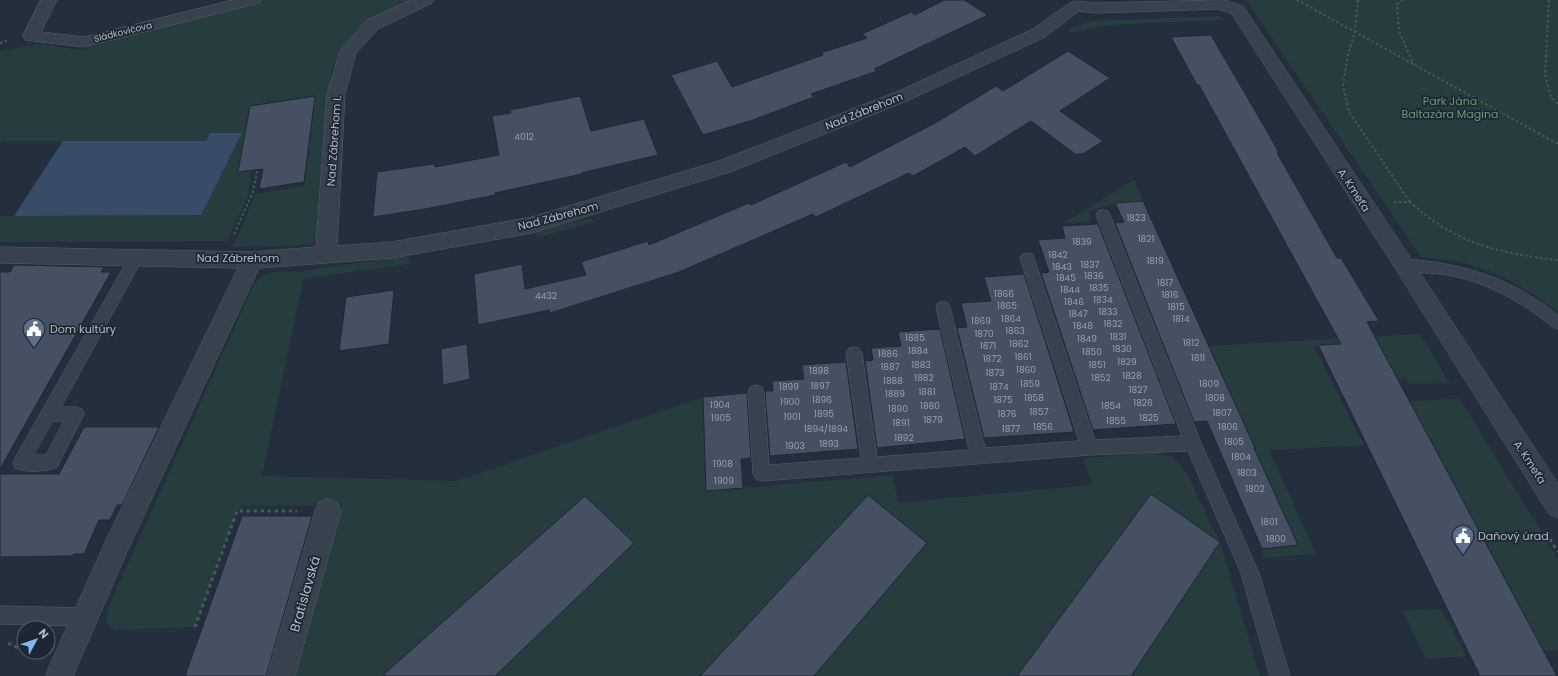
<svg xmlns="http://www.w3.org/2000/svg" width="1558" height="676" font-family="Poppins,sans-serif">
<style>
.green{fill:#263c3f}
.water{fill:#394c67}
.building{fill:#455162;stroke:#1f2835}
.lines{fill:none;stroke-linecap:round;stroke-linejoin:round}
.lane-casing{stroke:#565f6c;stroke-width:1}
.street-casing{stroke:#565f6c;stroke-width:1}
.path-far1{stroke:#44595c;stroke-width:2;stroke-dasharray:2.5 2.5;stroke-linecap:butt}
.path{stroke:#44595c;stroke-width:3;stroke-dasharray:3.5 3.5;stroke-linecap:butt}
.lane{fill:#38414e;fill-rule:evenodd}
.street{fill:#38414e;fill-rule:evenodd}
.labels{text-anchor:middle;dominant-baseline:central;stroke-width:3.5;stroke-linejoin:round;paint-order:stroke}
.far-street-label{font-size:9px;fill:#b4bcc9;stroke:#1d2633}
.number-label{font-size:9px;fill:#98a1af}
.park-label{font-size:11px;fill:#6b9a76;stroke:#1d2633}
.street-label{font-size:11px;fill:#b4bcc9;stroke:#1d2633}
.poi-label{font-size:11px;fill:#b4bcc9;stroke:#1d2633;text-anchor:start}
.near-street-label{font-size:13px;fill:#b4bcc9;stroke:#1d2633}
</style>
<rect width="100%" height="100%" fill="#242f3e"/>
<g class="green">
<path d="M257,0H417L344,49L332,69L328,97L319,238L312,244L303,245L232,247L239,234L255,194L304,186L315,96L250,106L238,172L251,171L248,196L227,241L0,242V216L201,215L242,134L210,133L206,141H2L0,144V51L40,44L81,50Z"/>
<path d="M1246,0H1558V313C1529,289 1492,268 1455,261C1444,259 1433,258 1421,257Z"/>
<path d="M1220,16L1226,21L1222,20L1108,25L1071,33L1067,30L1091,21Z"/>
<path d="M1134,180L1143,201L1115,203L1089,211L1091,222L1064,223Z"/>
<path d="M592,218L594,222L537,238L534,231Z"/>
<path d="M407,256L410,259V264L314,277L303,280L262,476L457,481L703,397L706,491L893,475L898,503L1092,485L1083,458L1155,453L1172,457L1187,474L1220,542L1260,676H1133L1132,675L816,676L815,675L927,543L868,495L700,676H495L634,543L585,496L382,676H296L342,505L243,506L237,511L195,627L114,630L106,622L109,606L254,284L263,276L274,272L302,271Z"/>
<path d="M1420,334L1450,383L1409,384L1406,379H1397L1378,343L1314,346L1364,445L1269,450L1316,554L1263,558L1262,549L1298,545L1209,346Z"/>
<path d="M1460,399L1558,559V650L1543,651L1409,401Z"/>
<path d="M1442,609L1466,656L1426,659L1403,611Z"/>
</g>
<path class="water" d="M210,133H242L201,215L14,216L63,141H206Z"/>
<g class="building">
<path d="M944,0H964L988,15L874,69L877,71L811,94L814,97L753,120L703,135L671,75L717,61L732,87L823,55L821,53L867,38L862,34L911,12L915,15Z"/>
<path d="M1211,35L1268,133L1279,153H1277L1337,258H1341L1379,321L1367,322L1557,676H1480L1318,345L1341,344L1199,85H1197L1171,37Z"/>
<path d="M1068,51L1110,78L1060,111L1103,141L1083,154H1075L1031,121L975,156L965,147L913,176L909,173L816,217L813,214L679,272L550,313L549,310L478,325L474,274L522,264L525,289L586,275L581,262L648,241L649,245L749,203L751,205L846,162L850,167L937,122L996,86L1003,91Z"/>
<path d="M315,96L304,182L259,189L263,169L238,172L250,106Z"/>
<path d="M580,96L591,131L644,119L658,155L581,173L582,174L495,193V195L425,209L373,217L377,172L434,164L435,167L499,155L492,116L511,113L510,110Z"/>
<path d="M1143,201L1255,448H1254L1298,545L1262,549L1207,421L1194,422L1115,223L1124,222L1115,203Z"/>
<path d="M1098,224L1176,424L1093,430L1041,273L1049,272L1038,240L1065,238L1062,226Z"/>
<path d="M14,265L104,267L101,272H111L0,469V272H10Z"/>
<path d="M1024,274L1074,432L984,438L957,328L967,327L961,303L991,301L984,277Z"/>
<path d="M394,290L389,344L339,351L346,297Z"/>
<path d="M940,329L965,439L877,448L865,361L873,360L871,348L901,346L898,332Z"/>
<path d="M467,344L470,379L443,385L441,349Z"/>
<path d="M846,362L858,449L770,456L765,391H773L772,381L804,379L802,365Z"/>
<path d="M747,393L751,458L741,459L743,488L706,491L703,397Z"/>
<path d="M84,427H159L122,505H117L110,520H99L84,554H74L72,556L0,557V474H59Z"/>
<path d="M1151,494L1220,542L1131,676H1017Z"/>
<path d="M868,495L927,543L814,676H700Z"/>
<path d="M585,496L634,543L495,676H382Z"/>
<path d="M242,516H312L266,676H185Z"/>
</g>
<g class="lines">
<g class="lane-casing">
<g id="lane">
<path d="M1103,210L1108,211L1110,215L1201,443L1259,573L1290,676H1270L1241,573L1188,451L1089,455L761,481L755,478L753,473L748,392L750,387L756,385L762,387L764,392L769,465L861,458L846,353L849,348L854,347L859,348L862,353L877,457L969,450L936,307L938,303L943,301L948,303L950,307L985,448L1079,441L1020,258L1022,254L1027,253L1032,254L1034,258L1095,440L1182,436L1096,215L1098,211Z"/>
<path d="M136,253L141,254L143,258L61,407H76L82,409L84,414L57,467C46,472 26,473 15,468L13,463L15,458L131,254ZM53,421H64L46,455H34Z"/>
<path d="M1404,259C1463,263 1511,278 1558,315V329L1553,327C1521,302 1488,282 1447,275C1432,272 1414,274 1399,269L1397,265L1399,261Z"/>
<path d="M0,606L85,608L91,611L94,617L91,623L85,626L0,624Z"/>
</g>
</g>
<g class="street-casing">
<g id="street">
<path d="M41,0H57L41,32L84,37L233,0H261L259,3L84,47L25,40L23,36Z"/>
<path d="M411,0H434L432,3L378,29L356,53L345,94L337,246L392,242L532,217L719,161L899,91L1033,29L1070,3L1076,1L1095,3L1224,0L1243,6L1411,259L1558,484V518L1549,514L1397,271L1231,13L1218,9L1095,13L1079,11L1045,37L911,99L733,171L532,233L392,258L259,268L126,554L73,676H45L108,536L238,268L0,263V247L252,252L316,247L327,94L340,51L366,21Z"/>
<path d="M328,499L337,503L341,511L295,676H267L315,511L319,503Z"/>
</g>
</g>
<g class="path-far1">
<path d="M1297,0L1558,144"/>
<path d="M1358,0L1355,32L1348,54L1343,86L1349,112L1410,202"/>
<path d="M1403,0L1397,4L1399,31L1414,65"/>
<path d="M1549,0L1545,74L1551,97L1558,104"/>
<path d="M0,43L9,40"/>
<path d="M1394,202H1410C1456,244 1498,253 1558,260"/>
<path d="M234,234L253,192L257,171"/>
</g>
<g class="path">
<path d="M1546,533L1558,552"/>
<path d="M195,627L237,511H297"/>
<path d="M8,643L24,651"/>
<path d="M26,652L35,656"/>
</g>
<use href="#lane" class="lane"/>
<use href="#street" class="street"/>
</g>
<defs>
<g id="civic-pin" transform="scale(1.15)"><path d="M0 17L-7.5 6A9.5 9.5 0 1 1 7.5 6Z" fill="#5c6f8a" stroke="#1d2633"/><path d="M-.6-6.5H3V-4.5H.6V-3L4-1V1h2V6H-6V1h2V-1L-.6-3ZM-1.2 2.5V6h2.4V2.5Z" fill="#fff"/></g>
</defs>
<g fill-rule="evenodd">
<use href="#civic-pin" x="34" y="329"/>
<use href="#civic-pin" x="1463" y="536"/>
</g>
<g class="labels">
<g class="far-street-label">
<text transform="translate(123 32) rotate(-14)">Sládkovičova</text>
</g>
<g class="number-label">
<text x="524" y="137">4012</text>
<text x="1136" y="218">1823</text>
<text x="1146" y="239">1821</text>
<text x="1082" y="242">1839</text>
<text x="1058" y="255">1842</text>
<text x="1155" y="261">1819</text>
<text x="1090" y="265">1837</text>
<text x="1062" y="267">1843</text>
<text x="1094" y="276">1836</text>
<text x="1066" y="278">1845</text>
<text x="1165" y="283">1817</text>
<text x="1099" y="288">1835</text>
<text x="1070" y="290">1844</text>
<text x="1004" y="294">1866</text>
<text x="1170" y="295">1816</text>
<text x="546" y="296">4432</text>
<text x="1103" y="300">1834</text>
<text x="1074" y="302">1846</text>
<text x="1007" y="306">1865</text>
<text x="1176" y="307">1815</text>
<text x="1108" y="312">1833</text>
<text x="1078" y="314">1847</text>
<text x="1011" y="319">1864</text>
<text x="1181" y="319">1814</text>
<text x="981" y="321">1869</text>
<text x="1113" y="324">1832</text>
<text x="1083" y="326">1848</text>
<text x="1015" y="331">1863</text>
<text x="984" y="334">1870</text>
<text x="1118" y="337">1831</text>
<text x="915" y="338">1885</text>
<text x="1087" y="339">1849</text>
<text x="1191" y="343">1812</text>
<text x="1019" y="344">1862</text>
<text x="988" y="346">1871</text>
<text x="1122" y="349">1830</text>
<text x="918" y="351">1884</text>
<text x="1092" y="352">1850</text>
<text x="888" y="354">1886</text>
<text x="1023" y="357">1861</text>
<text x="1198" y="358">1811</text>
<text x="992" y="359">1872</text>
<text x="1127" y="362">1829</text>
<text x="921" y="365">1883</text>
<text x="1097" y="365">1851</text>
<text x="890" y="367">1887</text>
<text x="1026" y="370">1860</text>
<text x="819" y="371">1898</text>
<text x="995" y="373">1873</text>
<text x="1132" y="376">1828</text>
<text x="924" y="378">1882</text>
<text x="1101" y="378">1852</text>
<text x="893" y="381">1888</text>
<text x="1030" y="384">1859</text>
<text x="1209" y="384">1809</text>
<text x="820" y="386">1897</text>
<text x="789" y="387">1899</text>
<text x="999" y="387">1874</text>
<text x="1138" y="390">1827</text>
<text x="927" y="392">1881</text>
<text x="895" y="394">1889</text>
<text x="1034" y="398">1858</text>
<text x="1215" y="398">1808</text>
<text x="822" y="400">1896</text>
<text x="1003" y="400">1875</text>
<text x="790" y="402">1900</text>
<text x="1143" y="403">1826</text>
<text x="720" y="405">1904</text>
<text x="930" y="406">1880</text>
<text x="1111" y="406">1854</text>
<text x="898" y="409">1890</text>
<text x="1039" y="412">1857</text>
<text x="1222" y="413">1807</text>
<text x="824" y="414">1895</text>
<text x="1007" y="414">1876</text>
<text x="792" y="417">1901</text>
<text x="721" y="418">1905</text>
<text x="1149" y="418">1825</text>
<text x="933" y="420">1879</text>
<text x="1116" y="421">1855</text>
<text x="901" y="423">1891</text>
<text x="1043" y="427">1856</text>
<text x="1228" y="427">1806</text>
<text x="826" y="429">1894/1894</text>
<text x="1011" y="429">1877</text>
<text x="904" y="438">1892</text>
<text x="1234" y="442">1805</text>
<text x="829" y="444">1893</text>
<text x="795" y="446">1903</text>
<text x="1241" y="457">1804</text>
<text x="723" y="464">1908</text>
<text x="1247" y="473">1803</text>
<text x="724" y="481">1909</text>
<text x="1255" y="489">1802</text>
<text x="1269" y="522">1801</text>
<text x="1276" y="539">1800</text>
</g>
<g class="park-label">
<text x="1450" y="101">Park Jána<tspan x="1450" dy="13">Baltazára Magina</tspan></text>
</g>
<g class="street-label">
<text transform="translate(864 111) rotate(-22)">Nad Zábrehom</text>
<text transform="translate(334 141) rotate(-86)">Nad Zábrehom I.</text>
<text transform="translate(1354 190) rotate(57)">A. Kmeťa</text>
<text transform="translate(558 216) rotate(-15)">Nad Zábrehom</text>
<text x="238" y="258">Nad Zábrehom</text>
<text transform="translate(1530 462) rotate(57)">A. Kmeťa</text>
</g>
<g class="poi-label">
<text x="50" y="329">Dom kultúry</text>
<text x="1478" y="536">Daňový úrad</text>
</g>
<g class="near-street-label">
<text transform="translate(305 594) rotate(-74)">Bratislavská</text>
</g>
</g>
<g transform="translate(36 640) rotate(50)"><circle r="19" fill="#1d2633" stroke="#59626f"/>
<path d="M0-3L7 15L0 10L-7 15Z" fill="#8ab4f8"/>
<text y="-6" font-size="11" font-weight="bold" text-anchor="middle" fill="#b4bcc9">N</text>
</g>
</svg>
